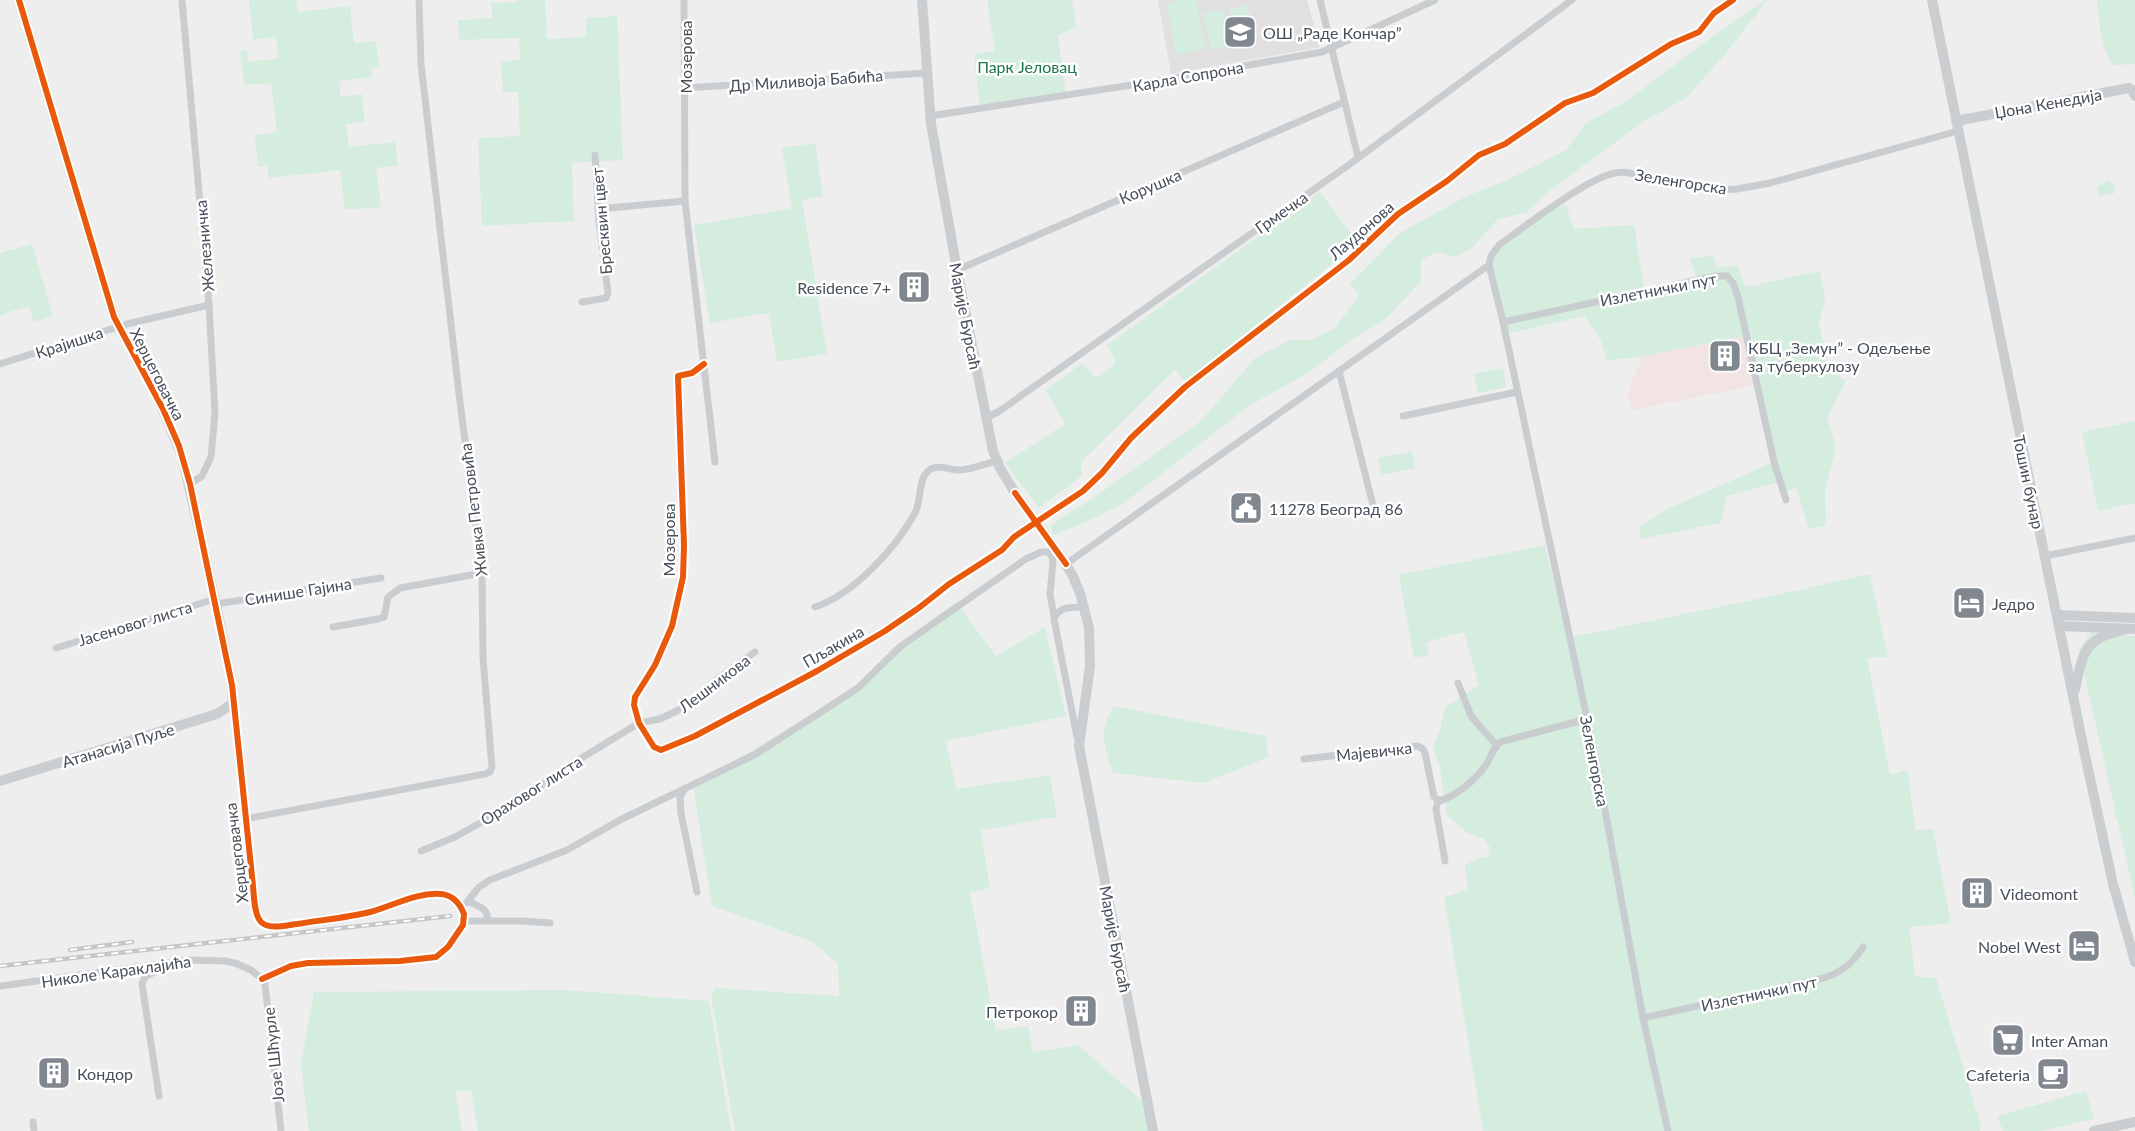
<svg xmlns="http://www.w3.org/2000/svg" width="2135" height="1131" font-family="Lato,sans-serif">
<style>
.education{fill:#e1dfe0}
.medical{fill:#f1e4e2}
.green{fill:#d4edde}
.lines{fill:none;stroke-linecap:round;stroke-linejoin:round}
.street{stroke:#cacdcf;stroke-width:7}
.secondary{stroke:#cbced0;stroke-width:10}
.rail-casing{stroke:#c4c6c8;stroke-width:4.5}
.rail{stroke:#fff;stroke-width:2;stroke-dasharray:7;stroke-linecap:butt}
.secondary-bridge{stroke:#cbced0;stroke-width:10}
.cycleway-casing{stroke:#fff;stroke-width:10}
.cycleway{stroke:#e8590c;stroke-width:6}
.labels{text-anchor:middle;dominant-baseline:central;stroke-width:5;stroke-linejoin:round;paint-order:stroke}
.poi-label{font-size:16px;fill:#464f5a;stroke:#fff;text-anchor:start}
.street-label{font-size:16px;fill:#464f5a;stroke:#fff}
.park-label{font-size:16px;fill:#1b774e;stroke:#fff}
</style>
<rect width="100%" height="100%" fill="#efeeee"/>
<path class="education" d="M1158,0H1307L1320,47L1171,74Z"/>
<path class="medical" d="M1747,336L1757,385L1632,410L1627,393L1643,356Z"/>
<g class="green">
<path d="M249,0H296L298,12L350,6L354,43L376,41L379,67L371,68L372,77L339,81L341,97L362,94L365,122L346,124L349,147L395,142L398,165L376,168L381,207L345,210L340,170L269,178L267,166L258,167L255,135L277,132L271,83L244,85L240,50H247L248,62L279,58L276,37L253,40Z"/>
<path d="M518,0H545L547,39L586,37V18L617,16L623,160L572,163L574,221L482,226L478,138L520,136L518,92H503L501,61L520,60L519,38L459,40L458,20L492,18L491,3L518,2Z"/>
<path d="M987,0H1072L1076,27L1058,36L1066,95L980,108L974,55L995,51Z"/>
<path d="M1180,0H1196L1206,49L1176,55L1166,3Z"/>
<path d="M1765,0H1767L1727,52L1686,98L1646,120L1554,187L1527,212L1497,220L1472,248L1455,257L1437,252L1421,260V281L1386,319L1350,341L1308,373L1249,406L1124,503L1084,523L1054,535L1050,526L1096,496L1201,421L1255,358L1290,340H1311L1335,328L1359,295L1350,284L1400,233L1467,196L1510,179L1567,149L1586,123L1625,102L1705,42Z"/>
<path d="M2097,0H2135V64L2113,65C2101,48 2099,20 2097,0Z"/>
<path d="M1247,5L1253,31L1236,35L1230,9Z"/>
<path d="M1222,9L1229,46L1211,50L1203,13Z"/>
<path d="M815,143L823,196L802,200L827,354L777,362L769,313L710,323L694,225L792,208L782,148Z"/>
<path d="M2108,181L2114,185L2115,193L2098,196L2097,187Z"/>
<path d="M1320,192L1358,243L1185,382L1175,370L1081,462L1082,476L1039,508L1005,463L1065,424L1046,390L1082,363L1096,378L1116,363L1107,345Z"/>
<path d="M1566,205L1574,229L1634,225L1644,289L1696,277L1690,258L1713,256L1717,267L1738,266L1745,287L1820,271L1825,299L1819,324L1829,370L1846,381L1827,417L1836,448L1825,490L1826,526L1809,529L1796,488L1783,493L1779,482L1727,496L1720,523L1641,539L1640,527L1663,511L1774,462L1746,336L1643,356L1607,361L1601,341L1585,316L1505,334L1489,265L1499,245L1554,207Z"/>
<path d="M32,244L53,316L34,322L29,306L0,315V253Z"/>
<path d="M1503,368L1506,387L1478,393L1474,374Z"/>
<path d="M2135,421V503L2098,511L2082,432Z"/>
<path d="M1412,451L1415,468L1382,475L1378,458Z"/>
<path d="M1545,545L1567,638L1753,600L1870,574L1888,657L1867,658L1890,775L1908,770L1915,830L1933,829L1951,923L1909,927L1915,976L1936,978L1981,1126L1980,1131H1483L1444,897L1468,890L1465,865L1482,857H1488L1490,847L1484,839L1469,834L1447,815L1440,769L1433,746L1440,730L1445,707L1479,685L1464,632L1427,642L1429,655L1414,658L1399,575Z"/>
<path d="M956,602L996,656L1045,627L1066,716L946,741L956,789L1050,775L1057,817L981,830L990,888L970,892L996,1031L1028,1026L1033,1052L1078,1045L1143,1102L1149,1131H735L711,996L716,988L839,996L838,964L811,941L712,906L693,786L800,721L852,692L893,648Z"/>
<path d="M2091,632L2135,636V899L2117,818L2114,817L2115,810L2079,650Z"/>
<path d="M1114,706L1265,736L1269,757L1203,783L1113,773C1104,745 1098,732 1114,706Z"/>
<path d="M566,990L709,1001L731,1131H478L471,1090L455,1091L462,1131H309L301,1063L314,992Z"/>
<path d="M2086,1091L2094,1119L2042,1131H2003L1997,1116Z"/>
</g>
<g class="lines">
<g class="street">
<path d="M182,0L209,305L215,413L211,457L202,476L190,484"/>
<path d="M684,0L685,201L715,462"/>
<path d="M1320,0L1358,157"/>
<path d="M685,88L926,73"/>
<path d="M930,116L1164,80L1322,52L1435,0"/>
<path d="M598,209L685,201"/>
<path d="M957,270L1344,102"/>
<path d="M582,302L606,298L608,293L599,221L595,155"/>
<path d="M1503,322L1716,276H1727L1733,283L1738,297L1774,462L1786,500"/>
<path d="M0,364L127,324L209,305"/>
<path d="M704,364L692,373L678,376L684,546L683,577L672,626L655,665L635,697L634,705L639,723L654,747L661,750L695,736L817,671L885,631L920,607L949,584L1002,550L1014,537L1083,491L1102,473L1131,438L1185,387L1349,260L1398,214L1447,181L1479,155L1505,144L1565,103L1593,93L1671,44L1699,32L1714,13L1733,0"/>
<path d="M1339,371L1374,509"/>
<path d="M1403,416L1517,392"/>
<path d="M986,418L998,412L1350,164L1572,0"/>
<path d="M2045,556L2135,538"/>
<path d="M1066,564L1489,265"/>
<path d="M216,604L381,578"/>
<path d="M815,607C854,594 895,549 915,513C922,500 917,474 933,468C942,465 952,471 961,470C973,469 985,464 997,461"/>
<path d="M333,627L378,619L384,617L388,597L400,588L482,573"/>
<path d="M56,648L215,599"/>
<path d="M1458,683L1471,716L1497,746"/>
<path d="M233,703L253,886L260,922C278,932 362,916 383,909C402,902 421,892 441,894C453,895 460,904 464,914L463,925L448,947L436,957L400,961L308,963L291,966L262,979"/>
<path d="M1077,737L1054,619C1059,606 1072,607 1084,607"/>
<path d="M1304,759L1418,746L1423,749L1425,753L1434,797L1440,801C1455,796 1476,780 1485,766C1491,758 1492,749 1500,742L1587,719"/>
<path d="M684,790L680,797L681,813L697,892"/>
<path d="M1438,801L1436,809L1445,861"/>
<path d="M245,819L485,774L490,772L492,767L483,658L482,573L460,402L421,64L419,0"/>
<path d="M421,851L455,837L514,804L575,762L639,723L660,719L691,704L717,679L755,652"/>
<path d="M468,901L479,887L490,880L567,850L620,820L756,754L858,688L901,646L1026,559L1041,552H1048L1052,557L1053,562L1050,594L1054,616"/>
<path d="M466,903L468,901C478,907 487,907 488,920"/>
<path d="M464,921H523L550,923"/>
<path d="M0,986L189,960L225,961L235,963L251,970L262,979L265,984L281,1131"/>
<path d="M1643,1018L1824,978C1842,972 1853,963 1863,947"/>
<path d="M159,1096L142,984L145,977L166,966"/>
<path d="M33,1122L34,1131"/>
<path d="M1668,1131L1643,1018L1596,761L1503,322L1489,265L1491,256L1499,245C1524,227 1587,178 1615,173C1619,172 1624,172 1629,173L1718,190L1737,189L1770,183L1958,131"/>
</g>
<g class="secondary">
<path d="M922,0L931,124L957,270L993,451L1000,468L1015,493"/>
<path d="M1932,0L2086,760L2113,884L2135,962"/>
<path d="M1956,121L2129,88L2132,90L2135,96"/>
<path d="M1049,540L1072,574L1080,593L1089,628L1090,666L1079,746L1153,1131"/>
<path d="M2058,615L2135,618"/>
<path d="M2060,626L2135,629"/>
<path d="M2075,690C2083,650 2085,638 2127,629"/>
<path d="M0,781L217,714L233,703L232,685L216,604L182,456L155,391L114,317L19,0"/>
<path d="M2094,1131L2135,1122"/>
</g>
<g class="rail-casing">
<g id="rail">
<path d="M70,950L132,942"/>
<path d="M0,966L450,916"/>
</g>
</g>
<use href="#rail" class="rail"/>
<path class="secondary-bridge" d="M1015,493L1049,540"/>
<g class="cycleway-casing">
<g id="cycleway">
<path d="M19,0L114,317L163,409L179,446L190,484L232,685L253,886C254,895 254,915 261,922C269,930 287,925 297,924C321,920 346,918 370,912C393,906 416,892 441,894C453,895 460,904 464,914L463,925L448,947L436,957L400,961L308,963L291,966L262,979"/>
<path d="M704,364L692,373L678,376L684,546L683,577L672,626L655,665L635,697L634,705L639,723L654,747L661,750L695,736L817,671L885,631L920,607L949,584L1002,550L1014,537L1083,491L1102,473L1131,438L1185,387L1349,260L1398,214L1447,181L1479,155L1505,144L1565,103L1593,93L1671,44L1699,32L1714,13L1733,0"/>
<path d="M1015,493L1066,564"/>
</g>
</g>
<use href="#cycleway" class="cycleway"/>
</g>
<defs>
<g id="school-square" transform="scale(1.725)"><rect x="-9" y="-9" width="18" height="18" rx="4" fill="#81878e" stroke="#fff"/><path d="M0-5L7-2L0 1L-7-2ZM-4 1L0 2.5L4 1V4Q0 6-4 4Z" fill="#fff"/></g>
<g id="building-square" transform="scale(1.725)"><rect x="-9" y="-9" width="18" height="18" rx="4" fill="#81878e" stroke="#fff"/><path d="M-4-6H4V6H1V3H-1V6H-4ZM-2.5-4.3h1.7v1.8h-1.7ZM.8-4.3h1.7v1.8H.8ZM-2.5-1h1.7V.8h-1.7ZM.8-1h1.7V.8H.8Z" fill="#fff"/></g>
<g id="civic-square" transform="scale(1.725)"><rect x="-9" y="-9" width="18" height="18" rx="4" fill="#81878e" stroke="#fff"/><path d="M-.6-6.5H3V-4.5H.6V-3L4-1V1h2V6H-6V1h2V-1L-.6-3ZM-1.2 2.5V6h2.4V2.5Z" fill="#fff"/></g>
<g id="hotel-square" transform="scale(1.725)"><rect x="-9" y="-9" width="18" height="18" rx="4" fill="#81878e" stroke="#fff"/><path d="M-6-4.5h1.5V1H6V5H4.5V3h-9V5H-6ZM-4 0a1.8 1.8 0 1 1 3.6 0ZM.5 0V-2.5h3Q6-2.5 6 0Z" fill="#fff"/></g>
<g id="supermarket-square" transform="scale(1.725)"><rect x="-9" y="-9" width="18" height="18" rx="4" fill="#81878e" stroke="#fff"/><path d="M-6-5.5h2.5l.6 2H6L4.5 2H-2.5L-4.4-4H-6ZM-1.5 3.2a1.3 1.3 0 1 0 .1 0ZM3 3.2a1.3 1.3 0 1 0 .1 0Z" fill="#fff"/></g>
<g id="cafe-square" transform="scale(1.725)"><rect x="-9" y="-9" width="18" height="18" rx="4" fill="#81878e" stroke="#fff"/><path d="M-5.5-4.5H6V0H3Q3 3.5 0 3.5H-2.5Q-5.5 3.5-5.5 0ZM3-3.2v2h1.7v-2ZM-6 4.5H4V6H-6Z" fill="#fff"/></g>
</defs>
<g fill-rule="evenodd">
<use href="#school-square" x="1240" y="32"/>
<use href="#building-square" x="914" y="287"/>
<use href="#building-square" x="1725" y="356"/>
<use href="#civic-square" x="1246" y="508"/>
<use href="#hotel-square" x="1969" y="603"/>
<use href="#building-square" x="1977" y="893"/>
<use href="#hotel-square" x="2084" y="946"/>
<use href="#building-square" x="1081" y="1011"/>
<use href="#supermarket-square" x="2008" y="1040"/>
<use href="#building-square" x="54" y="1073"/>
<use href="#cafe-square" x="2053" y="1074"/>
</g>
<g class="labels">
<g class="poi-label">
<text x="1263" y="32">ОШ „Раде Кончар”</text>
<text x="891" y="287" text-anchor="end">Residence 7+</text>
<text x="1748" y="347">КБЦ „Земун” - Одељење<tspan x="1748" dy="18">за туберкулозу</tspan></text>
<text x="1269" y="508">11278 Београд 86</text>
<text x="1992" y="603">Једро</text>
<text x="2000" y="893">Videomont</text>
<text x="2061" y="946" text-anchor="end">Nobel West</text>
<text x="1058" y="1011" text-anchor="end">Петрокор</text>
<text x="2031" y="1040">Inter Aman</text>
<text x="77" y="1073">Кондор</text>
<text x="2030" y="1074" text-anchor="end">Cafeteria</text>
</g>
<g class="street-label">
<text transform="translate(685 57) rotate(-90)">Мозерова</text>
<text transform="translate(1188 76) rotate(-10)">Карла Сопрона</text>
<text transform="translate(806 80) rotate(-4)">Др Миливоја Бабића</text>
<text transform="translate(2048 103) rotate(-10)">Џона Кенедија</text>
<text transform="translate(1681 181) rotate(9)">Зеленгорска</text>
<text transform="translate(1150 186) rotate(-23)">Корушка</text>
<text transform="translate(1281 212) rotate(-35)">Грмечка</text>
<text transform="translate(601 221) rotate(-95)">Бресквин цвет</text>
<text transform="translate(1361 230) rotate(-41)">Лаудонова</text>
<text transform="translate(204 246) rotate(-95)">Железничка</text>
<text transform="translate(1658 289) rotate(-11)">Излетнички пут</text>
<text transform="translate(966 316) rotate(79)">Марије Бурсаћ</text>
<text transform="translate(69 342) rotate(-18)">Крајишка</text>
<text transform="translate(158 374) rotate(63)">Херцеговачка</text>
<text transform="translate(2029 482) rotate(78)">Тошин бунар</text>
<text transform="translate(473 510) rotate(-97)">Живка Петровића</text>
<text transform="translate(668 540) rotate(-90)">Мозерова</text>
<text transform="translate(298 591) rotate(-9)">Синише Гајина</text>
<text transform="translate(135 623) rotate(-17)">Јасеновог листа</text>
<text transform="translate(833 646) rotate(-30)">Пљакина</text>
<text transform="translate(714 683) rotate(-37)">Лешникова</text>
<text transform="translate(118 745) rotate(-17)">Атанасија Пуље</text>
<text transform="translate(1374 751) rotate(-6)">Мајевичка</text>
<text transform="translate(1595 761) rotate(79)">Зеленгорска</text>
<text transform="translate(531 790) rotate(-32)">Ораховог листа</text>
<text transform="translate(236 853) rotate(-97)">Херцеговачка</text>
<text transform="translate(1116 939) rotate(79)">Марије Бурсаћ</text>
<text transform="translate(116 971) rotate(-8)">Николе Караклајића</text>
<text transform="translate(1759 993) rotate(-12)">Излетнички пут</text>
<text transform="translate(273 1055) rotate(-96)">Јозе Шћурле</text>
</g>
<g class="park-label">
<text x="1027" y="66">Парк Јеловац</text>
</g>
</g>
</svg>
